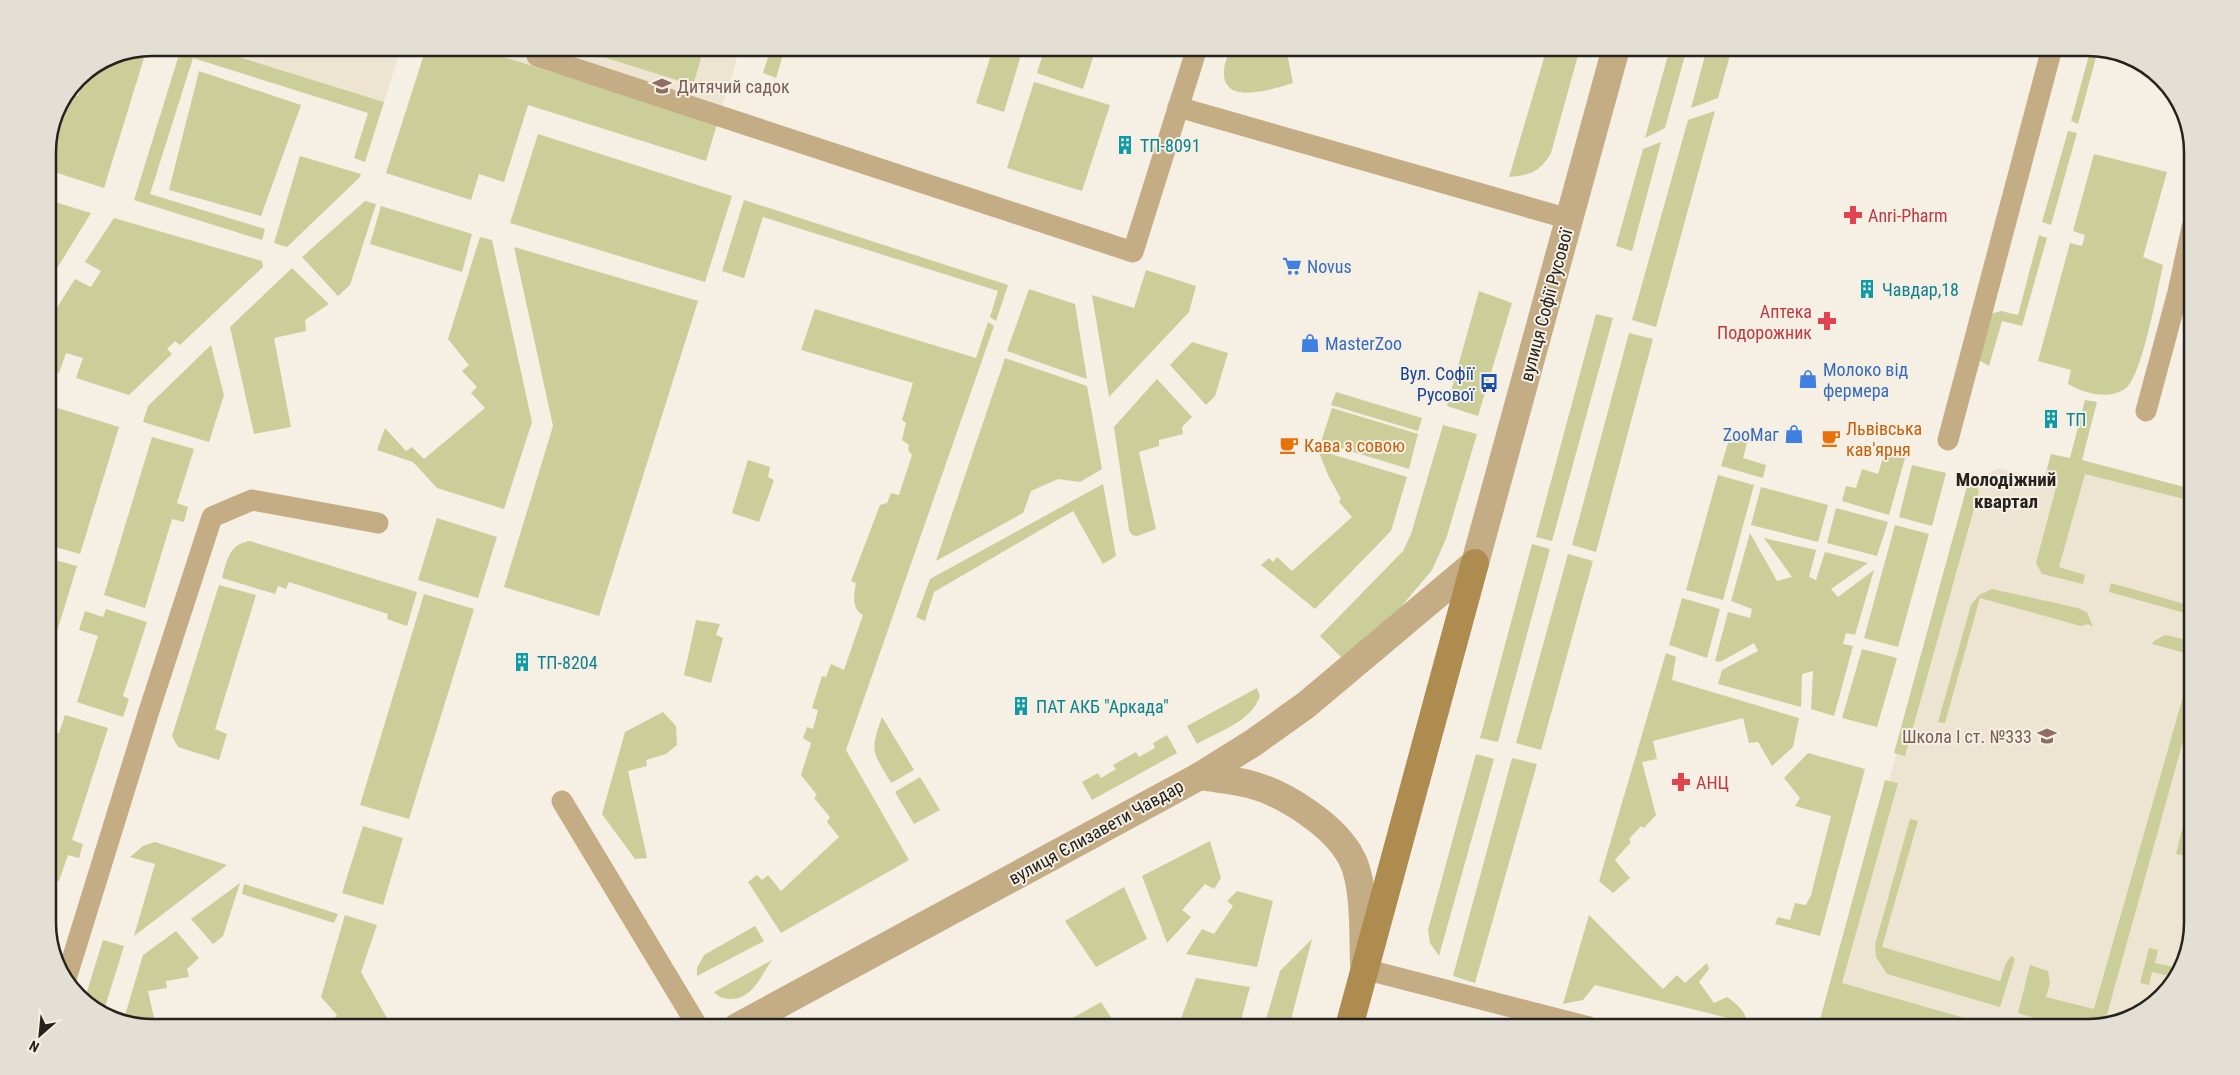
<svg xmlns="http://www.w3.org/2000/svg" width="2240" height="1075" font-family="'Roboto Condensed',sans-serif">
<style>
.built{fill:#eee4d2}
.green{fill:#ccce9a}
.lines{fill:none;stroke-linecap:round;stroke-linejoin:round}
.lane{stroke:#c4ad85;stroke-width:21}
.street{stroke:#c4ad85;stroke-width:28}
.secondary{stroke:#ae8b4e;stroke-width:28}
.labels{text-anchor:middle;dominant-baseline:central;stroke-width:4;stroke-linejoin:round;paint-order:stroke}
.education-label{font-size:18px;fill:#785e54;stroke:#f5efe4;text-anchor:start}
.culture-label{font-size:18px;fill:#0d838f;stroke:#f5efe4;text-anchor:start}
.health-label{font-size:18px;fill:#be3a42;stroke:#f5efe4;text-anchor:start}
.shop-label{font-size:18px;fill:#366cbe;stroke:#f5efe4;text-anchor:start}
.street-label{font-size:18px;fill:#26231f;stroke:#f5efe4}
.transit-label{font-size:18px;fill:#164399;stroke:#f5efe4;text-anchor:end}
.food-label{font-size:18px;fill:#c56008;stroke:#f5efe4;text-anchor:start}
.neighbourhood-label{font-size:19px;font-weight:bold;fill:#26231f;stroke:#f5efe4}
.rim{fill:none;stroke:#26231f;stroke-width:2.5}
</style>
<rect width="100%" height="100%" fill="#f5efe4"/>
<g class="built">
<path d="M210,48H401L384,102Z"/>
<path d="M475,48H740L717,124Z"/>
<path d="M1998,468L2079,490L2086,468L2192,495V922L2184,963L2146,1010L2088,1027H1889L1825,1009L1954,549L1975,482Z"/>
</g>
<g class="green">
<path d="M181,48H210L384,102L365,162L354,158L368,113L193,58L150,194L265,229L262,240L134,200Z"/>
<path d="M426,48H475L717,124L706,161L528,105L504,182L479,174L471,200L386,173Z"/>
<path d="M574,48H704L693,85Z"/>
<path d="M771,48H785L776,78L763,73Z"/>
<path d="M786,48H815L813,55Z"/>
<path d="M993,48H1023L1004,112L976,103Z"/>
<path d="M1045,48H1096L1083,89L1037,73Z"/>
<path d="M1230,48H1286L1293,83C1276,88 1226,106 1224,75C1223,66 1228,55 1230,48Z"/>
<path d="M1547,48H1580L1551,153C1539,172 1532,175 1509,177Z"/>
<path d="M1670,48H1687L1665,128L1645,138Z"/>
<path d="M1707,48H1732L1718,98L1691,108Z"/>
<path d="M2091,48L2098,50L2078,124L2071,121Z"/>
<path d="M126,53L144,58L104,188L48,170V146L51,132L56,133L68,94L78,96L86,73L113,55Z"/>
<path d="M199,71L301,105L261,216L169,190Z"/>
<path d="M1034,82L1110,105L1082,191L1007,168Z"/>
<path d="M1715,111L1656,327L1632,320L1688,120Z"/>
<path d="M2068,131L2077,133L2051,225L2042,222Z"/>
<path d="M538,134L732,196L705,282L510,223Z"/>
<path d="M1661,142L1632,251L1616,246L1643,149Z"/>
<path d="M2094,154L2167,172L2143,257L2163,265C2158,288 2142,376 2126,388C2109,401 2084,393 2068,384L2071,370L2038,361L2070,243L2082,246L2085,235L2073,231Z"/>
<path d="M300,156L361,174L359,178L287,247L274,243Z"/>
<path d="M48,200L91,213L48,283Z"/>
<path d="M744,200L1008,285L996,321L990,317L998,291L763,217L744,278L722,271Z"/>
<path d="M365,201L376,204L350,285L338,296L302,257Z"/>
<path d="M381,206L472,234L462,272L370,244Z"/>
<path d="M114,218L262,261L263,267L180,345L175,341L167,349L172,354L129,395L76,378L83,358L66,353L59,373L48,369V322L75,279L91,287L101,271L85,262Z"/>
<path d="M2039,235L2047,238L2022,326L2002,321L1989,366L1979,360L1990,314L2001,311L2018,315Z"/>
<path d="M480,237L492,240L532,422L504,509L437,488L413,462L377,450L385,428L406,451L412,447L424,459L485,408L471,393L477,387L462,371L469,365L448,339Z"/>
<path d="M514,247L698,301L599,616L504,587L553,426Z"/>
<path d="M292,268L329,304L305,320L306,331L274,338L291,427L254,434L230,327Z"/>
<path d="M1146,270L1196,286L1189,312L1109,397L1092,295L1134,308Z"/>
<path d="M1029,289L1075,304L1087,379L1007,351Z"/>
<path d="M1479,291L1512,303L1478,416L1447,406Z"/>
<path d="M815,309L976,358L988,322L994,326L846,750L909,860L781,933L748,882L757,875L762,880L768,875L781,891L839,837L827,822L830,817L814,798L817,795L801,775L811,743L803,738L807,727L813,729L818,710L812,708L822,676L826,677L831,664L844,670L863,615C851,608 854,595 856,583L851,581L880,505L887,503L891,493L899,495L912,455L908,450L909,445L902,440L906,423L902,420L913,383L801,350Z"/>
<path d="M1596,314L1613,318L1552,541L1536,537Z"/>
<path d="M1629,333L1653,339L1596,552L1572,545Z"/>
<path d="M1192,342L1228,353L1215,396L1206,405L1170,365Z"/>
<path d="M211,345L224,395L209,442L143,422L148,406Z"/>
<path d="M1005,358L1087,386L1102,469L1080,482L1058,479L1031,491L1023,513L936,561Z"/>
<path d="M2192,366V413L2185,400Z"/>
<path d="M1157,379L1192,417L1182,427L1183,434L1159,440V446L1139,452L1156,529L1137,536L1132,535L1129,530L1114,427Z"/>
<path d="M1336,392L1422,418L1418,431L1331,405Z"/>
<path d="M2085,400L2097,402L2082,460L2192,489V501L2085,474L2059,567L2085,575L2083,584L2042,574L2036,563L2058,480L2045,476L2051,454L2070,458Z"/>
<path d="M48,405L119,427L80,554L48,545Z"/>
<path d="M1332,408L1418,434L1409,469L1321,442Z"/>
<path d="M1443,425L1477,434L1446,539L1432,570L1390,620L1343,659L1320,636L1403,551L1411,534Z"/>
<path d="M1732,430L1749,436L1743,458L1766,465L1763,478L1721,466Z"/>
<path d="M152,437L194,449L177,503L188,507L184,522L172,519L145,608L104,595Z"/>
<path d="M1887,445L1907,451L1889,515L1842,501L1846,486L1856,488L1862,469L1878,474Z"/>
<path d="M1318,450L1407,477L1391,531L1315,609L1261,565L1269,558L1273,562L1277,557L1292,571L1352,517L1339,502L1341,499L1328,475Z"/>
<path d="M748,460L770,467L768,477L774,480L759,522L732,513Z"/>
<path d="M1912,465L1946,473L1932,526L1899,517Z"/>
<path d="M1718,475L1754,485L1723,600L1686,590Z"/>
<path d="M1969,479L1975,482L1979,491L1905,756L1894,753Z"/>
<path d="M1103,484L1116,556L1103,564L1073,511L934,592L925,621L916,617L930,579Z"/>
<path d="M1761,487L1828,505L1818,542L1751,525Z"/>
<path d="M1836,508L1888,522L1877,556L1827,543Z"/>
<path d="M437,518L497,537L478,598L418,580Z"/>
<path d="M1895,525L1929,534L1898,647L1864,638Z"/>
<path d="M1750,533L1777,581L1792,577L1764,538L1816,550L1809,577L1816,580L1825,552L1868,563L1831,589L1838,597L1874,570L1855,635L1846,633L1843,644L1853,646L1834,716L1811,709L1813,671L1802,674L1801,707L1718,684L1722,670L1758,651L1754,643L1720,662L1715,661L1728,612L1750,618L1752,609L1731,601Z"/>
<path d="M250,541L417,592L407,626L387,619L388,614L289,582L286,589L278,586L275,594L222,578C227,560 229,544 250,541Z"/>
<path d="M1532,544L1550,549L1498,742L1480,738Z"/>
<path d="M1568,554L1593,561L1541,750L1516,743Z"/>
<path d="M48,558L77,566L48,661Z"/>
<path d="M2111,583L2192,606V615L2109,592Z"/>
<path d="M219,585L256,595L215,729L227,734L219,760L178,747L172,736Z"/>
<path d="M1992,589L2078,608L2087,612L2093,627L2088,624L2081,626L1980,598L1945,723L1938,722L1971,605L1979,595Z"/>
<path d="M424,594L474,609L409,819L360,805Z"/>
<path d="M1682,598L1720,609L1707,658L1669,645Z"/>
<path d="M106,609L147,622L123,696L129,699L123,717L77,702L98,636L79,630L85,611L103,617Z"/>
<path d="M696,620L720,624L716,635L723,638L711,683L684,675Z"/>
<path d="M2165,635L2192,641V655L2152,644L2154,641Z"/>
<path d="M1862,649L1897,658L1877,727L1842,718Z"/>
<path d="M1666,653L1676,657L1672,680L1799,718L1793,747L1772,766L1758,742L1749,743L1743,718L1653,741L1657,759L1642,762L1656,815L1644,828L1641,826L1629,839L1631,842L1615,860L1630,878L1613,893L1599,881Z"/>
<path d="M2192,665V709L2106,1018C2091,1040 2039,1019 2018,1013L2030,965L2048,971L2050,983L2046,997L2094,1009Z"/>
<path d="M1257,688L1260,696C1251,722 1219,731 1197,744L1187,726Z"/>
<path d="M663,712L676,726L677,745L666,754L646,760L647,766L628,771L647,858L635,859L602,814L625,732Z"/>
<path d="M65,715L108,728L72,840L83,844L79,858L68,855L59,881L48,878V769L54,749L48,747V732L59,733Z"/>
<path d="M882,717L914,770L891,783C873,751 869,754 882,717Z"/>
<path d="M1167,735L1177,753L1092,800L1082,782L1098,773L1101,778L1116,769L1113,765L1136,752L1139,757L1155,748L1153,743Z"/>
<path d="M1808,753L1865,769L1820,936L1775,924L1778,917L1790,920L1795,903L1806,905L1811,895L1831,816L1795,806L1800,798L1784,778Z"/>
<path d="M1476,754L1494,759L1439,956L1430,943L1428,930Z"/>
<path d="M1512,758L1537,764L1475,983L1453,976Z"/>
<path d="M920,777L940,810L914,824L895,792Z"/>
<path d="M1885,780L1898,783L1842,983L1996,1027H1818Z"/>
<path d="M2185,817L2192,819V844L2188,843L2185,856L2176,854Z"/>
<path d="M1910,819L1918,821L1882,947L2000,981L2006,963L2011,956L2015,959L2000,1007L1887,974L1876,957L1875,945Z"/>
<path d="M363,826L403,838L383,905L342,893Z"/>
<path d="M1210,841L1221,878L1214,889L1205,884L1182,910L1191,917L1167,943L1142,876Z"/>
<path d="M155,842L227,865L134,936L155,864L130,857L143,846Z"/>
<path d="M240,883L223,936L213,944L191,919Z"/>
<path d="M244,884L338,914L334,923L242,894Z"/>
<path d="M1124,887L1147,939L1096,967L1065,921Z"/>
<path d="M1237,891L1273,901L1257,967L1186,954L1202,929L1214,934L1233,906L1227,901Z"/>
<path d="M345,915L377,925L361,972L392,1027H340L333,1020L337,1015L321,997Z"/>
<path d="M1589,915L1663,989L1677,975L1685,983L1707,963L1709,969L1699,982L1714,1003L1727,997C1738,1005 1748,1013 1747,1027H1727L1728,1018L1595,985L1583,1000L1563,1004Z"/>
<path d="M755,926L764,941L697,976V968L704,955Z"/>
<path d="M176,931L199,958L187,969L189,977L166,981L167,988L148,991L156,1027L123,1022L143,955Z"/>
<path d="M1312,939L1289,1027H1264L1280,971Z"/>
<path d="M103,940L124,946L104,1010L97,1008L85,998Z"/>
<path d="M2149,948L2158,950L2155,963L2180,968L2173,977L2152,972L2149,985L2140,983Z"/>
<path d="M772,960C761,975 753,999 731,999C724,999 718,997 714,992Z"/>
<path d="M1196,978L1250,987L1239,1027H1178Z"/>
<path d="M1101,1002L1112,1019L1123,1027H1069L1064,1023Z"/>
</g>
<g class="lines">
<g class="lane">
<path d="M537,56L1133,252L1197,48"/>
<path d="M1178,107L1569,219"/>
<path d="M2146,411L2178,292L2192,227"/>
<path d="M1948,440L2052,48"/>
<path d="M562,801L698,1027"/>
<path d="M1364,969L1589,1027"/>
<path d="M66,979L148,714L212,517L252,500L378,523"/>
</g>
<g class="street">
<path d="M1200,776C1217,779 1233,780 1249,784C1284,793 1336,826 1352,859C1365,884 1363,935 1364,964"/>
<path d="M737,1027L1200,776L1253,743L1306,705L1475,563L1616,48"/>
</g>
<path class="secondary" d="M1349,1027L1475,563"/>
</g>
<defs>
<g id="school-bare" transform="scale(1.5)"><path d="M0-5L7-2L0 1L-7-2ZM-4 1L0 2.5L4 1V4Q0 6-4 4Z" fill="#8d6e63" stroke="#f5efe4" stroke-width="2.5" paint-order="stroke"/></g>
<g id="building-bare" transform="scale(1.5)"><path d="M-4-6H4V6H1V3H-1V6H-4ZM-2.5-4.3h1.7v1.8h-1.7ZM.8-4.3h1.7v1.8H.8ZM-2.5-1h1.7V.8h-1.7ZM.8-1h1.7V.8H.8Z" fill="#0f9aa8" stroke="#f5efe4" stroke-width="2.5" paint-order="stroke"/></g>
<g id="pharmacy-bare" transform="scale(1.5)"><path d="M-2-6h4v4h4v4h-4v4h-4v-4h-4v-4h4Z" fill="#e0444e" stroke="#f5efe4" stroke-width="2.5" paint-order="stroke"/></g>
<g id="supermarket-bare" transform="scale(1.5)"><path d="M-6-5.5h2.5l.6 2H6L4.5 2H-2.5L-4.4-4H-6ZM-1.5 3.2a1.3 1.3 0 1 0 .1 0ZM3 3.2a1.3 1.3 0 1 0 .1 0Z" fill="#3f7fe0" stroke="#f5efe4" stroke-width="2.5" paint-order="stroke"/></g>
<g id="shop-bare" transform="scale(1.5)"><path d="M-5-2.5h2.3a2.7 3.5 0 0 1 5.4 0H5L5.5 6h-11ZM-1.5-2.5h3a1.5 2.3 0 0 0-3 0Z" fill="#3f7fe0" stroke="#f5efe4" stroke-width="2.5" paint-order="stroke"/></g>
<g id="bus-bare" transform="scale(1.5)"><path d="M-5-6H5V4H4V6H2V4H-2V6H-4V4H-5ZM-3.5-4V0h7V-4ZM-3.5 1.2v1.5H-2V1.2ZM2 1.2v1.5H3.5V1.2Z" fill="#1a4fb4" stroke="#f5efe4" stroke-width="2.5" paint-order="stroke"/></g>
<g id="cafe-bare" transform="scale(1.5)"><path d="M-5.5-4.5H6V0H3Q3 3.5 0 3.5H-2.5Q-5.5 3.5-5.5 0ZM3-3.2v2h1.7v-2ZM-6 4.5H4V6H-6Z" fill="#e8710a" stroke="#f5efe4" stroke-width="2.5" paint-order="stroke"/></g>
</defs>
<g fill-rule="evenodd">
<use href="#school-bare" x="662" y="86"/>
<use href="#building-bare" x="1125" y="145"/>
<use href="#pharmacy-bare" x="1853" y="215"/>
<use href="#supermarket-bare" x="1292" y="266"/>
<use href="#building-bare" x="1867" y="289"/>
<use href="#pharmacy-bare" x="1827" y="321"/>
<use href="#shop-bare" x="1310" y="343"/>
<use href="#shop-bare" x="1808" y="379"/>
<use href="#bus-bare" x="1489" y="383"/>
<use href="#building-bare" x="2051" y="419"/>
<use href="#shop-bare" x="1794" y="434"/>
<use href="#cafe-bare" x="1831" y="438"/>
<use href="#cafe-bare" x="1289" y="445"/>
<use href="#building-bare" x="522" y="662"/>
<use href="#building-bare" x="1021" y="706"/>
<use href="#school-bare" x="2047" y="736"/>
<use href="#pharmacy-bare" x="1681" y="782"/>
</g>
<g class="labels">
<g class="education-label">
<text x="677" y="86">Дитячий садок</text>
<text x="2032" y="736" text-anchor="end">Школа І ст. №333</text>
</g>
<g class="culture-label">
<text x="1140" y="145">ТП-8091</text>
<text x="1882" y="289">Чавдар,18</text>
<text x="2066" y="419">ТП</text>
<text x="537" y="662">ТП-8204</text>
<text x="1036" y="706">ПАТ АКБ "Аркада"</text>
</g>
<g class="health-label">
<text x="1868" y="215">Anri-Pharm</text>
<text x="1812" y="311" text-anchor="end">Аптека<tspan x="1812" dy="21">Подорожник</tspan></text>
<text x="1696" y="782">АНЦ</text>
</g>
<g class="shop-label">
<text x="1307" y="266">Novus</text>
<text x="1325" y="343">MasterZoo</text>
<text x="1823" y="369">Молоко від<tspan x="1823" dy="21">фермера</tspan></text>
<text x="1779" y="434" text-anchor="end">ZooМаг</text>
</g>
<g class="street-label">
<text transform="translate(1546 305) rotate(-75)">вулиця Софії Русової</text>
<text transform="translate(1096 832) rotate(-29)">вулиця Єлизавети Чавдар</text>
</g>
<g class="transit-label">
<text x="1474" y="373">Вул. Софії<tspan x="1474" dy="21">Русової</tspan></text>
</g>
<g class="food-label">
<text x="1846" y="428">Львівська<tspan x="1846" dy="21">кав'ярня</tspan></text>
<text x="1304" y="445">Кава з совою</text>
</g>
<g class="neighbourhood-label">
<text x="2006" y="479">Молодіжний<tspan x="2006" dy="22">квартал</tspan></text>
</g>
</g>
<path d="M0 0H2240V1075H0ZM152 56H2088A96 96 0 0 1 2184 152V923A96 96 0 0 1 2088 1019H152A96 96 0 0 1 56 923V152A96 96 0 0 1 152 56Z" fill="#e4dfd4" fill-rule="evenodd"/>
<path class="rim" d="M152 56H2088A96 96 0 0 1 2184 152V923A96 96 0 0 1 2088 1019H152A96 96 0 0 1 56 923V152A96 96 0 0 1 152 56Z"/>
<g transform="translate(40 1035) rotate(207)" stroke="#f5efe4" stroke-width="4" paint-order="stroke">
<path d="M0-4L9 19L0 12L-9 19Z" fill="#26231f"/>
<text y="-8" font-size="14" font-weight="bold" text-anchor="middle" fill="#26231f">N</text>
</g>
</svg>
